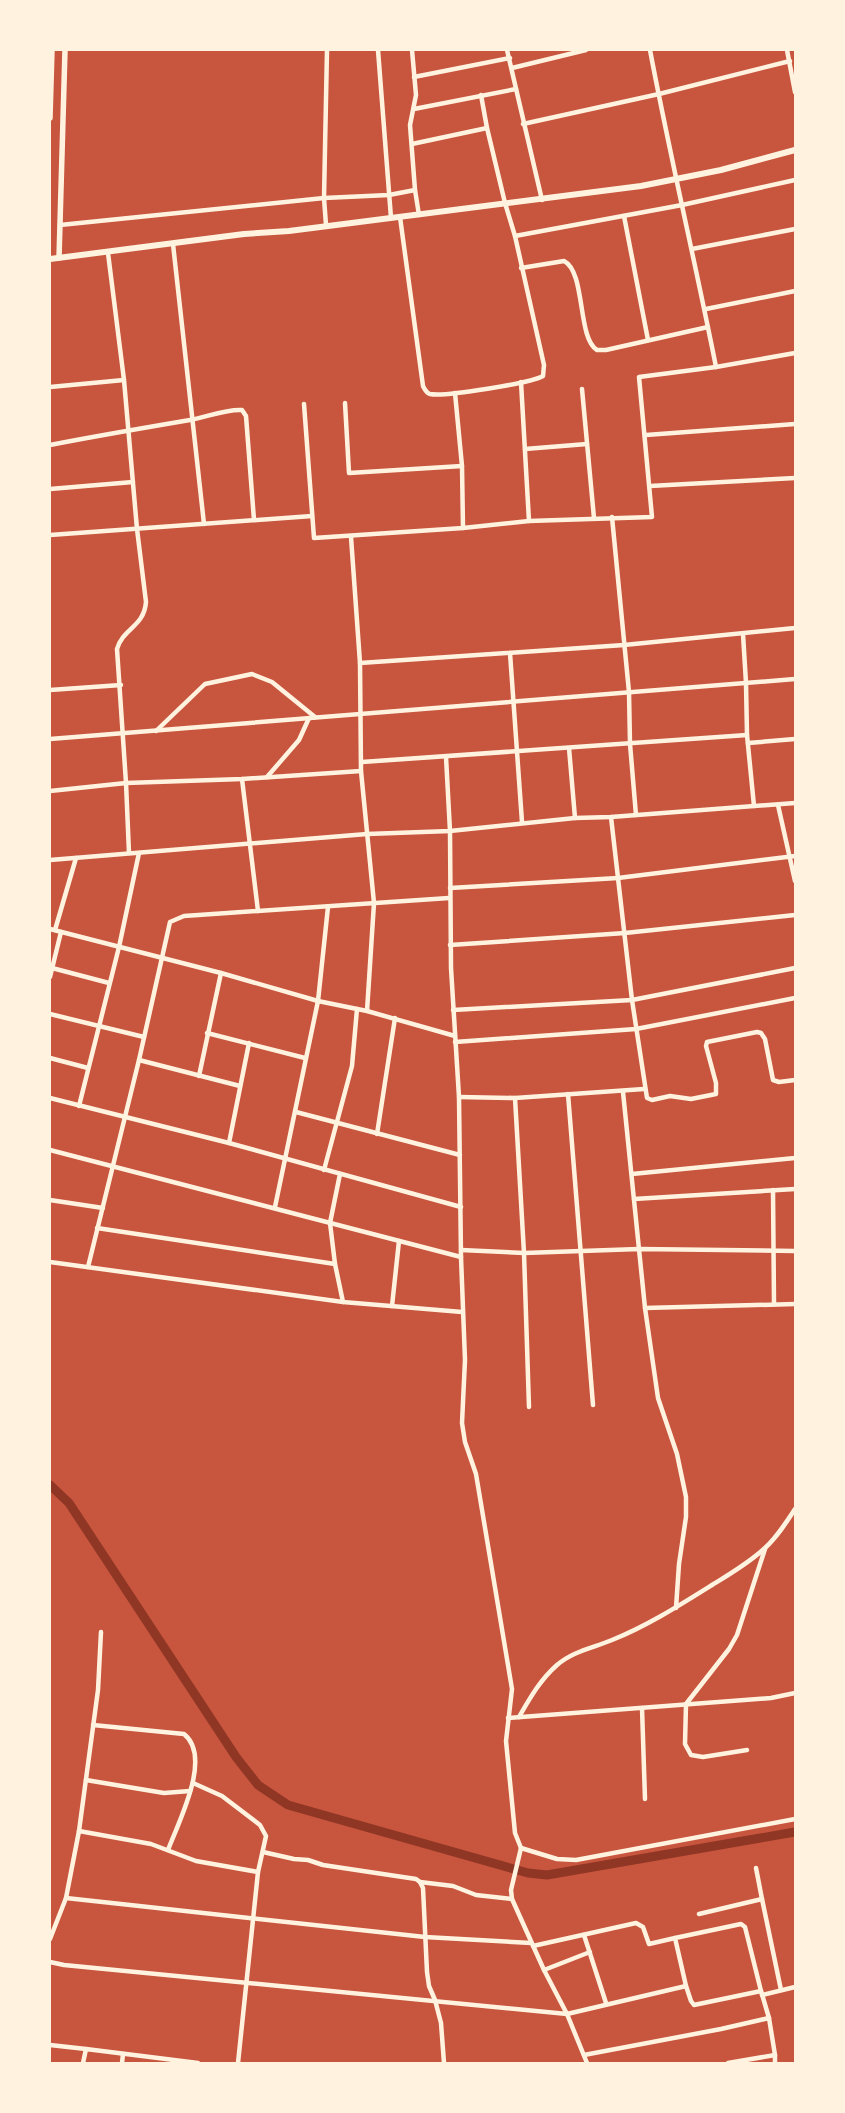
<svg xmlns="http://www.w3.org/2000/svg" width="845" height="2113" font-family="Mulish,sans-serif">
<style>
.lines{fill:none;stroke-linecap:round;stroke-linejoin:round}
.canal{stroke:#8f3625;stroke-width:9}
.minor{stroke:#fff3e0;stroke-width:4.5}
.tertiary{stroke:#fff3e0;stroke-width:5.5}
.secondary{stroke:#fff3e0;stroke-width:6}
</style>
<rect width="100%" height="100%" fill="#c8553d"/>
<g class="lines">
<path class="canal" d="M50,1485L69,1503L236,1757L258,1785L288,1805L528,1873L547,1875L795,1832"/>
<g class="minor">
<path d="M378,50L391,218"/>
<path d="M412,50L416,95L410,125L415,190L419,215"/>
<path d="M507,50L542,200"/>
<path d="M650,50C670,156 695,261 716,367"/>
<path d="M787,50L795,92"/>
<path d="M512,68L586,50"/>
<path d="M414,77L510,58"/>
<path d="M414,109L516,89"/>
<path d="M523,124L659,94L790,61"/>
<path d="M412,144L487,128"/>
<path d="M624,216L648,340"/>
<path d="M400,217L423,386C425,390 426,393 430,394C445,397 531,383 543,376L544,365L515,236L505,203L487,128L481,95"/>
<path d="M60,225L324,198L389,195L415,190"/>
<path d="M326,225L324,198L327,50"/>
<path d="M515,236L682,205L795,180"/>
<path d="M173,244L204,524"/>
<path d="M692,249L795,229"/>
<path d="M108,253L124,380L137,529L146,602C144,627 123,628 117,649L126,783L129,853"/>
<path d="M521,268L564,261C586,272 577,338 597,350H606L708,327"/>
<path d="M706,309L795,291"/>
<path d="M521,382L529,521"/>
<path d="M50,387L124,380"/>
<path d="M582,389L594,518"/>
<path d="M455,393L462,466L463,528"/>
<path d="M345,403L349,473L462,466"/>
<path d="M304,404L314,538L463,528L529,521L652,517L639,377L716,367L795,353"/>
<path d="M646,435L795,424"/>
<path d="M50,445C96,436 143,428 190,420C207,417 225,409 242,410L246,416L254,520"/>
<path d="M525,449L587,444"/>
<path d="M650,486L795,478"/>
<path d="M50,489L133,482"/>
<path d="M612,517L629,692L630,744L636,815"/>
<path d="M50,535L312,516"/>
<path d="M351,537L360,663L361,771L374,903L367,1011"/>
<path d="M743,634L746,683L747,735L754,806"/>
<path d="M510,653L522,822"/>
<path d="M360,663L624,645L795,628"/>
<path d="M50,690L121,685"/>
<path d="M156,731L205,684L252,674L272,682L315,717"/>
<path d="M50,739L795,679"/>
<path d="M748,743L795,739"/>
<path d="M569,748L575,818"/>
<path d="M446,757L450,831L451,968L459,1097L461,1257L465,1360L462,1423L465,1442L476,1474L512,1689L506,1741L515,1833L521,1848L511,1890L512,1899L544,1970L567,2014L587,2063"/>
<path d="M362,762L747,735"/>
<path d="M267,777L299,740L309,718"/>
<path d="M242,779L258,911"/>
<path d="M50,791L126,783L242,779L361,771"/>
<path d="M778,805L795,881"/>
<path d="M611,817L632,1000L647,1098L652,1100L670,1096L691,1099L716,1094V1083L706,1046L707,1042L757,1032L761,1033L765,1039L773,1080L779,1082L795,1080"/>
<path d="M50,860L367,834L450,831L575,818L611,817L795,803"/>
<path d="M450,888L618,878L795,856"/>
<path d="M50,929L221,973L318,1001L367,1011L455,1036"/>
<path d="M55,930L76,858"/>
<path d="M450,945L625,933L795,915"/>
<path d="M52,968L109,983"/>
<path d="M50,977L61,932"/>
<path d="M453,1010L632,1000L795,968"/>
<path d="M50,1014L144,1037"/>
<path d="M207,1033L305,1058"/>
<path d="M455,1042L636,1029L795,998"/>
<path d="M50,1058L88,1068"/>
<path d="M139,1060L240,1086"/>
<path d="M199,1076L221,973"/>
<path d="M623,1092L645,1308L658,1398L677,1454L686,1497V1517L679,1564L676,1608"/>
<path d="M568,1094L593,1405"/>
<path d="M459,1097L515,1098L644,1089"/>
<path d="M50,1098L229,1143L461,1207"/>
<path d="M515,1098L524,1253L529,1407"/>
<path d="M79,1106L119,947L139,853"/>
<path d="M296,1112L460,1155"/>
<path d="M377,1134L395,1018"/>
<path d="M229,1143L249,1043"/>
<path d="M50,1150L461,1257"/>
<path d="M324,1170L352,1066L357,1009"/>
<path d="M340,1174L330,1223L335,1264L343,1302"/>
<path d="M632,1174L795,1158"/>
<path d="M773,1190L774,1304"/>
<path d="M634,1199L795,1189"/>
<path d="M50,1200L103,1208"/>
<path d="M275,1207L318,1001L328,907"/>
<path d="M97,1228L335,1264"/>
<path d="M461,1250L524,1253L639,1249L795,1251"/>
<path d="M50,1262L343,1302L462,1312"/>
<path d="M88,1267L139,1060L170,922L184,916L449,898"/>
<path d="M392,1306L399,1241"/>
<path d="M645,1308L795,1304"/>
<path d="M642,1708L645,1799"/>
<path d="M519,1717C530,1698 540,1680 557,1665C573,1651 593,1648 612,1640C647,1626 680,1605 712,1585C730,1574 749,1563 765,1548C777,1537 786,1523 795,1509"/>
<path d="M508,1718L771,1698L795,1693"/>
<path d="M93,1725L184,1734C213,1757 178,1823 168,1850"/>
<path d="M747,1750L703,1757L691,1755L685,1744L686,1704L729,1649L737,1635L765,1549"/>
<path d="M86,1780L164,1793L190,1791"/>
<path d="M193,1783L222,1796L260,1825L266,1836L258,1872L238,2063"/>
<path d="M79,1831L151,1844L196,1861L258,1872"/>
<path d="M521,1848L557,1859L576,1860L795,1819"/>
<path d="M263,1852L294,1859L308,1860L323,1865L416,1879L420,1882L423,1888L427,1972L429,1986L435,2000L441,2023L444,2063"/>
<path d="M756,1868L762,1899"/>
<path d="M420,1882L453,1886L476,1895L512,1899"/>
<path d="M66,1898L79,1831L98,1690L101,1632"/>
<path d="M699,1914L762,1899L781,1990"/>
<path d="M584,1935L606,2003"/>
<path d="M50,1939L66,1898L425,1937L531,1943"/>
<path d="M533,1946L636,1923L643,1927L649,1944L675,1938"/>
<path d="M50,1962L64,1965L567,2014L686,1986L691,2001L694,2005L761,1991L769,2018"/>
<path d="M544,1970L590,1952"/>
<path d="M686,1986L675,1938L741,1924L745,1927L761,1991"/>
<path d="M762,1995L795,1987"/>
<path d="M50,2045L86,2049"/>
<path d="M584,2055L721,2029L769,2018L775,2055"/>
<path d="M83,2063L86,2049L198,2063"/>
<path d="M122,2063L123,2054"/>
<path d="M728,2063L775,2055V2063"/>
</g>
<g class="tertiary">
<path d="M50,118L52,50"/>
<path d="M59,258L65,50"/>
</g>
<path class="secondary" d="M50,259L244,234L289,231L641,186L721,170L795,150"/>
</g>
<rect width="845" height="2113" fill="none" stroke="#fff3e0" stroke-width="102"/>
</svg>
